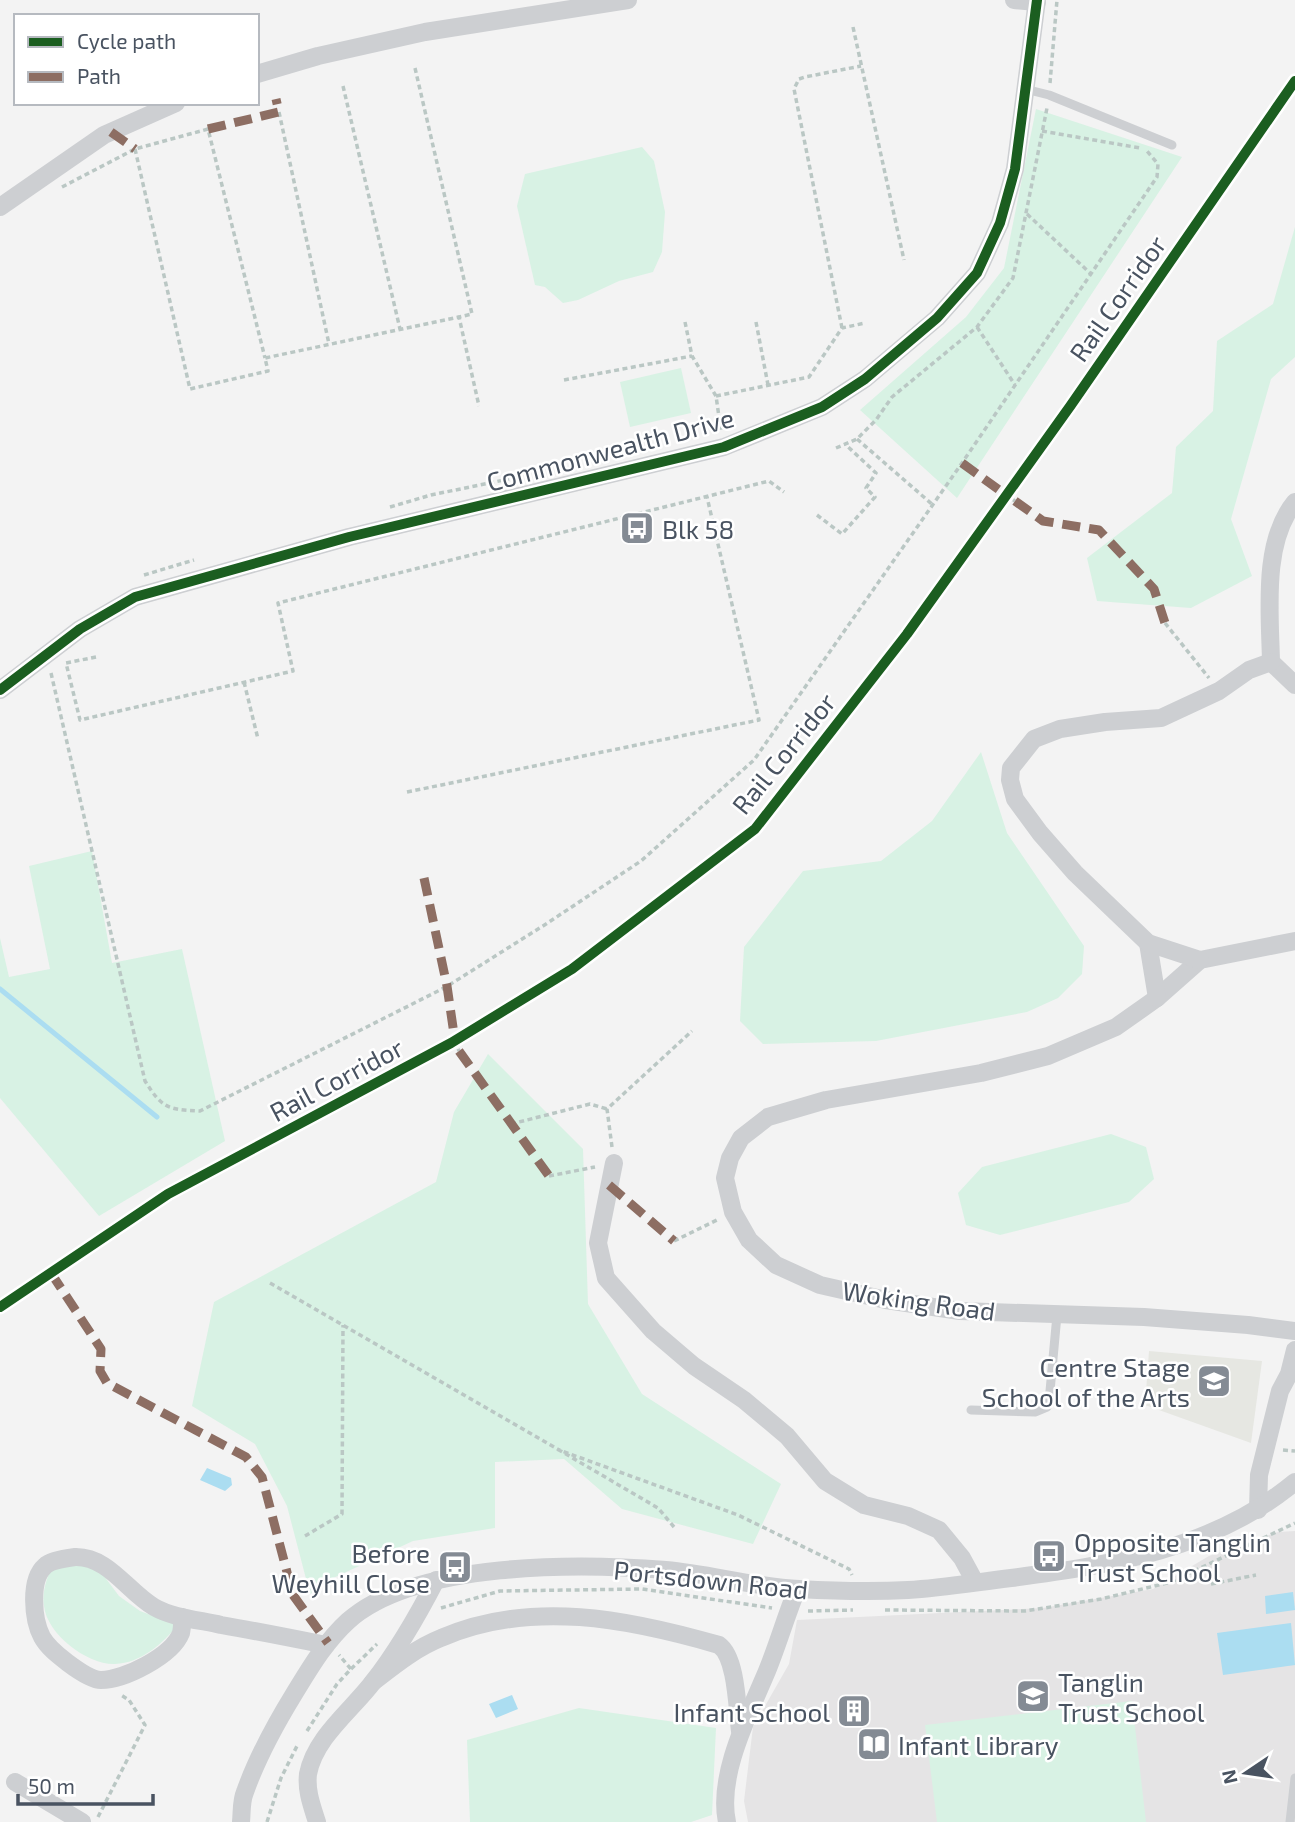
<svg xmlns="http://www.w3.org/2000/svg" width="1295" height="1822" font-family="'Exo 2',sans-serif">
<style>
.commercial{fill:#e6e7e2}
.education{fill:#e5e4e5}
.green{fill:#d8f2e4}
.water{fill:#abddf1}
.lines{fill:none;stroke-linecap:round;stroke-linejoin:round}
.stream{stroke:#abddf1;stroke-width:5}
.path{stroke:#bac7c4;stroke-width:3.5;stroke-dasharray:5 3.5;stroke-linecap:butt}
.lane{stroke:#cdcfd2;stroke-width:9}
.street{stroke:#cdcfd2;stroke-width:18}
.quiet{stroke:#8d6e63;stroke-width:9;stroke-dasharray:18 9;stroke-linecap:butt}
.cycleway-casing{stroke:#fff;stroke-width:15}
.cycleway{stroke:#1b5e20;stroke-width:10}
.labels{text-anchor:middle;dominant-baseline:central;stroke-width:5;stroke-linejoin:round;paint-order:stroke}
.street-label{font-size:26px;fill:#495361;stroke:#fff}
.poi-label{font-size:26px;fill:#495361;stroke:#fff;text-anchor:start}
</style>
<rect width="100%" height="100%" fill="#f3f3f3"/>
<path class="commercial" d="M1149,1351L1262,1361L1251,1443L1145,1405Z"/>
<path class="education" d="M1295,1531V1822H748L744,1801L753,1727L789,1664L797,1620L1043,1608L1153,1589L1209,1556L1278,1532Z"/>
<g class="green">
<path d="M1036,109L1182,157L957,498L860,410L966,317L1004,268Z"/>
<path d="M642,147L654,161L665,212L662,252L653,272L619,281L578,300L563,303L545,287L535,285L517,206L525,174Z"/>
<path d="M1295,227V357L1271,379L1231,519L1252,576L1191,608L1097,601L1087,558L1172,493L1176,447L1213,411L1217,341L1273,304Z"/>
<path d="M681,368L691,413L630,427L620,382Z"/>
<path d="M981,752L1007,833L1084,946L1082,974L1058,998L1027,1012L876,1041L763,1044L740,1021L744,947L803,871L881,861L932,821Z"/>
<path d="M92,851L112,963L182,949L225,1141L99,1216L0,1098V938L9,977L50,969L29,866Z"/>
<path d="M488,1054L583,1149L588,1304L642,1394L781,1484L753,1544L622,1509L564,1459L495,1462V1528L413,1541L329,1580L310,1594L287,1506L255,1444L192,1406L214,1302L436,1182L454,1112Z"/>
<path d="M1111,1134L1146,1147L1154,1179L1129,1202L1000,1235L966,1225L958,1193L982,1167Z"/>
<path d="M68,1556L98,1568L119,1596L140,1611L178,1625C162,1644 141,1663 115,1664C87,1665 47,1634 44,1606C42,1596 45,1583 49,1574C51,1571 51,1567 54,1564C57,1561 64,1558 68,1556Z"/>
<path d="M1132,1701L1146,1822H937L925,1725Z"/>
<path d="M579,1708L716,1728L712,1815L691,1822H470L467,1740Z"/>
</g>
<g class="water">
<path d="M207,1468L231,1478L232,1485L225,1491L200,1480Z"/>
<path d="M1293,1592L1295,1610L1266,1614L1265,1596Z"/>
<path d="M1291,1623L1295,1665L1223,1675L1217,1633Z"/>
<path d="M512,1695L518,1709L496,1718L489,1704Z"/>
</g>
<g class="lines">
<path class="stream" d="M0,989L157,1117"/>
<g class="path">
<path d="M853,27L904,260"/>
<path d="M415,68L472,314L459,317L479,406"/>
<path d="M1050,83L1057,0"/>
<path d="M343,86L400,329"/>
<path d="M279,112L329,344"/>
<path d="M1042,131L1140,148"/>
<path d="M135,149L190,389L268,371L265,358L459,317"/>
<path d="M62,187L135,149L208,129L265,358"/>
<path d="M1027,214L1091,274"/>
<path d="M685,322L692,356L716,396L721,431"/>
<path d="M756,322L768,385"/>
<path d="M977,327L1015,385"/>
<path d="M842,328L794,89L799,79L805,77L861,66"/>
<path d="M564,380L692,356"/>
<path d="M716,396L809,377L842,328L865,323"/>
<path d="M857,439L933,505"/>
<path d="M836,448L857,439L876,420L892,397L977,327L1013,278L1047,108"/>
<path d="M1006,495L1015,501"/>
<path d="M390,507L431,495L509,479"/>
<path d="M817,515L842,534L875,497L866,488L876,473L845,444"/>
<path d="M144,575L194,560"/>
<path d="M1165,623L1209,678"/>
<path d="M96,657L66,663L80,720L293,671L278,603L769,481L784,492"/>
<path d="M51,673L145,1081C162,1108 168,1110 200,1111L446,987L546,924L641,861L754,760L962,463L1157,177L1158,164L1147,151"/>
<path d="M244,682L258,739"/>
<path d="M407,792L759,720L707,497"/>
<path d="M455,1041L459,1051"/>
<path d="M511,1124L590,1104L607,1109"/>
<path d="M612,1147L607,1109L692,1031"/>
<path d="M549,1176L595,1167"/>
<path d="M674,1241L719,1219"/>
<path d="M270,1283L559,1450"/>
<path d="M1283,1450L1295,1451"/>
<path d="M674,1527L658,1508L559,1450L738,1515L849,1569L852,1575"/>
<path d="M305,1536L342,1514L343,1325"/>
<path d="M1211,1584L1256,1575"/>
<path d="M441,1608L500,1591L642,1589L772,1608"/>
<path d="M885,1610L1025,1611L1101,1599L1171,1582L1295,1523"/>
<path d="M808,1611L853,1610"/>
<path d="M351,1669L377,1644"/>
<path d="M307,1731L337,1684L351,1669L339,1655"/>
<path d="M98,1817L145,1725L129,1700L121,1695"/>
<path d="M267,1822L281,1778L297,1746"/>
</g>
<g class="lane">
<path d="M1025,89L1049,95L1172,145"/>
<path d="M971,1410L1035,1412L1047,1407L1049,1402L1057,1315"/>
<path d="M1290,1822L1295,1778"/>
</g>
<g class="street">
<path d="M1014,0L1037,2"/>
<path d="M257,74L318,56L425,32L628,0"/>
<path d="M0,207L104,135L176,103"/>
<path d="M1295,502C1262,542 1270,612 1271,662L1295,685"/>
<path d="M0,690L80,629L135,597L349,537L724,447L822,407L865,379L937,318L977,273L1000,223L1015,169L1037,0"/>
<path d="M1295,941L1200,960L1157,998L1116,1027L1048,1056L981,1073L826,1100L768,1117L741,1138L730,1158L725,1178L733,1212L749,1240L776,1265L820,1285L886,1300L960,1311L1144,1317L1248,1325L1295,1331"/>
<path d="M1148,943L1157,998"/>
<path d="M1200,960L1148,943L1075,873L1040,833L1015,799L1010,780L1011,768L1034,739L1060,729L1105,722L1161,718L1219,691L1249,670L1271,662"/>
<path d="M614,1163L598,1243L606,1278L653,1331L694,1366L744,1400L787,1436L825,1481L864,1505L908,1516L939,1530L962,1558L975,1582"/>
<path d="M1258,1510L1259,1475L1280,1391L1289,1374L1295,1350"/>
<path d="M183,1617C182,1622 182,1629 181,1633C172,1656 124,1680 101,1680C91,1680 76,1669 68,1663C59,1656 48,1648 42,1637C33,1620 29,1580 45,1566C51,1560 67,1558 75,1557C108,1556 128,1592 154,1607C173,1618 200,1620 221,1625C256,1631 291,1638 326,1645"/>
<path d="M373,1682C395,1665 416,1648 441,1638C531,1599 629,1619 719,1645C737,1658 737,1709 740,1731"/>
<path d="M15,1782L82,1822"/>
<path d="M241,1822C242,1812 241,1801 245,1792C257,1758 275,1725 294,1694C310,1668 325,1642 348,1621C415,1561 580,1563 666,1570C710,1574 755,1587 799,1589C835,1591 872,1592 908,1590C943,1588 977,1582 1011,1578C1112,1565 1214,1549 1295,1482"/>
<path d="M317,1822C312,1806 306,1791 308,1774C315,1737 352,1710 373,1682C398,1650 418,1615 436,1580"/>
<path d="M727,1822C717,1775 749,1714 767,1671C778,1644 786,1616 797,1589"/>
</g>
<g class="quiet">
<path d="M208,129L279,112L276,99"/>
<path d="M111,132L135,149"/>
<path d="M962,463L1006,495"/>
<path d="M1015,501L1043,521L1099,530L1154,589L1165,623"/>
<path d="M424,878L447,986L455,1041"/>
<path d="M459,1051L549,1176"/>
<path d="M609,1185L674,1241"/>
<path d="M51,1273L101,1349L100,1371L107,1383L246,1457L262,1477L293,1595L328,1643"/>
</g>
<g class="cycleway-casing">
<g id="cycleway">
<path d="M0,690L80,629L135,597L349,537L724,447L822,407L865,379L937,318L977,273L1000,223L1015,169L1037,0"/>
<path d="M0,1307L168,1194L451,1043L572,969L755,829L907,634L1071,405L1295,81"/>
</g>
</g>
<use href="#cycleway" class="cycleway"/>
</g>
<defs>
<g id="bus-square" transform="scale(1.75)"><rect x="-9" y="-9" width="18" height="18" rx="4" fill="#848b94" stroke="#fff"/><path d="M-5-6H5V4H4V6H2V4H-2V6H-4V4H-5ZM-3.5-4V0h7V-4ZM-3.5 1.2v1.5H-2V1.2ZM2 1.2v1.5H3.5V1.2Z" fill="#fff"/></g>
<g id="school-square" transform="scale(1.75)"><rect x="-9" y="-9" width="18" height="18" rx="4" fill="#848b94" stroke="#fff"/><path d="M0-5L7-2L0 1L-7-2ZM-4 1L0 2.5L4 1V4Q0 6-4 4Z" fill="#fff"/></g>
<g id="building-square" transform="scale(1.75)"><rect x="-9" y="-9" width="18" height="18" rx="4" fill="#848b94" stroke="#fff"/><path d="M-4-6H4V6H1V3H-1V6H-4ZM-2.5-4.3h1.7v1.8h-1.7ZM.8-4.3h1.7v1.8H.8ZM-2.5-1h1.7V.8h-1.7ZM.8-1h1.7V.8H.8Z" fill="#fff"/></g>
<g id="library-square" transform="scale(1.75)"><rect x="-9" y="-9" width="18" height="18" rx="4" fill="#848b94" stroke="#fff"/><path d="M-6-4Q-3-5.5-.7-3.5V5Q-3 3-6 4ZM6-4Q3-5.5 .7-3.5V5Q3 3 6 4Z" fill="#fff"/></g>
</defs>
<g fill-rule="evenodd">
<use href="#bus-square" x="637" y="528"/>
<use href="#school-square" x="1214" y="1381"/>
<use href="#bus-square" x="1049" y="1556"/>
<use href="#bus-square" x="455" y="1567"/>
<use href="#school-square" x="1033" y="1696"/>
<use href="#building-square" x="854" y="1711"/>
<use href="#library-square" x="874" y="1744"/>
</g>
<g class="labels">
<g class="street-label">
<text transform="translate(1117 298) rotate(-55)">Rail Corridor</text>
<text transform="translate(610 449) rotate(-15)">Commonwealth Drive</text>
<text transform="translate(783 753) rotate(-51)">Rail Corridor</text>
<text transform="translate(336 1079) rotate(-28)">Rail Corridor</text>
<text transform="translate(919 1300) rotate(8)">Woking Road</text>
<text transform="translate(711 1579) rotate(6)">Portsdown Road</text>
</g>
<g class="poi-label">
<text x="662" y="528">Blk 58</text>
<text x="1190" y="1366" text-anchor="end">Centre Stage<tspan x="1190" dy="30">School of the Arts</tspan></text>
<text x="1074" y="1541">Opposite Tanglin<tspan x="1074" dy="30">Trust School</tspan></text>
<text x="430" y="1552" text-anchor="end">Before<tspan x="430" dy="30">Weyhill Close</tspan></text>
<text x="1058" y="1681">Tanglin<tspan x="1058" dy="30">Trust School</tspan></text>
<text x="830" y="1711" text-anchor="end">Infant School</text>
<text x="898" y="1744">Infant Library</text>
</g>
</g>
<rect x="14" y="14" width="245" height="91" fill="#ffffff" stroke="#b6bac0" stroke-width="2"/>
<rect x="28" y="37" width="35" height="10" fill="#1b5e20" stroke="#b6bac0" stroke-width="2"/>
<text x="77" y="49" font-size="21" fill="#495361">Cycle path</text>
<rect x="28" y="72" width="35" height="10" fill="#8d6e63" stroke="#b6bac0" stroke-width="2"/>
<text x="77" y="84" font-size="21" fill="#495361">Path</text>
<g transform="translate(1246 1773) rotate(257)" stroke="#ffffff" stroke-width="5" paint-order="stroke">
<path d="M0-5L12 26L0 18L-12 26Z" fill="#495361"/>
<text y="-10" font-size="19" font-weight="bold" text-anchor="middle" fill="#495361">N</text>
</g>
<path d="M18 1794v10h135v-10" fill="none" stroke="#495361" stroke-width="3.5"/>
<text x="28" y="1794" font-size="21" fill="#495361" stroke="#ffffff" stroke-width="5" paint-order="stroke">50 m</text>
</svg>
